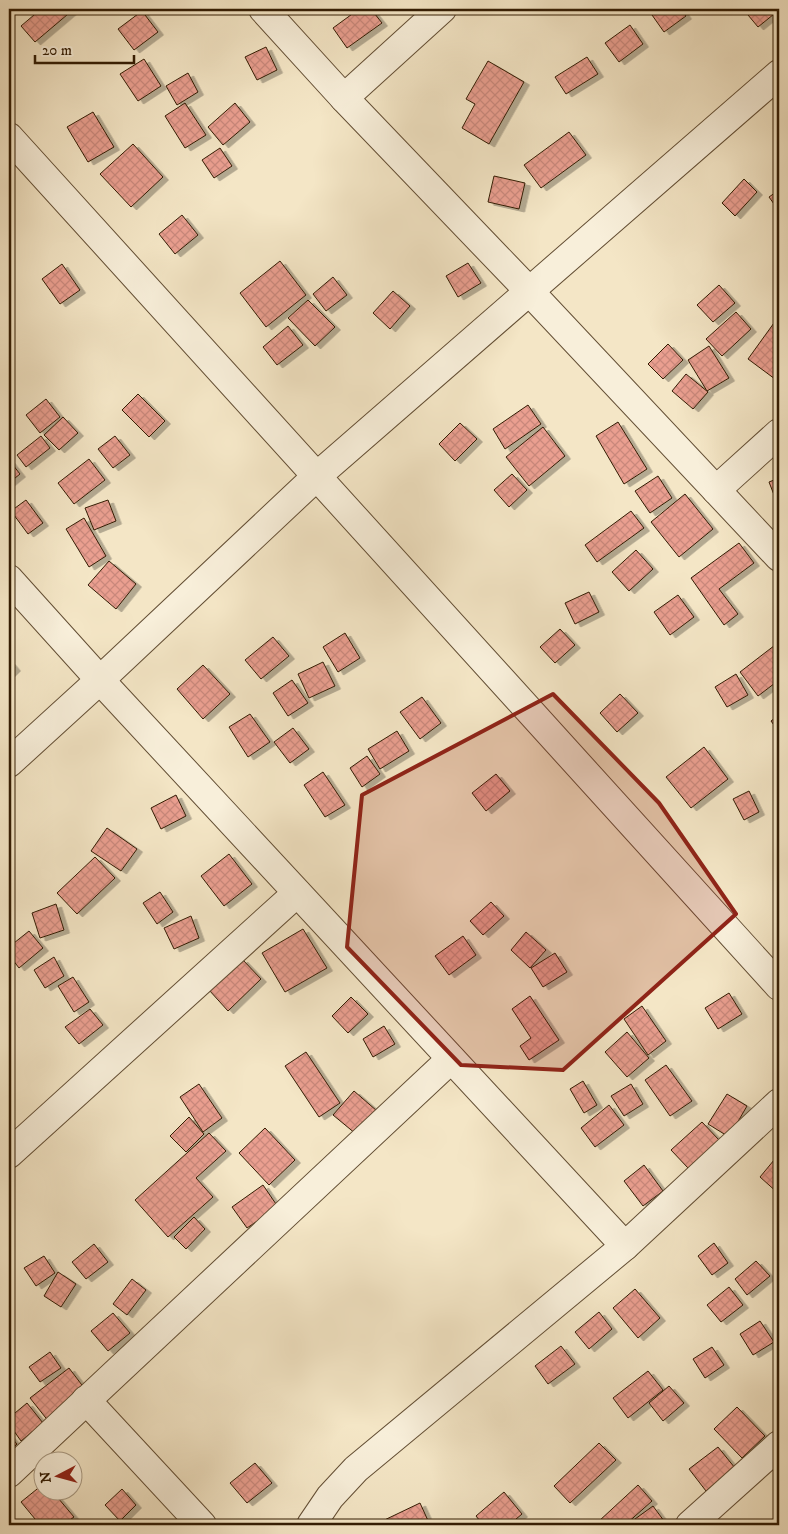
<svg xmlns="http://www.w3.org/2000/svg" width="788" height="1534" font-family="'IM FELL DW Pica',serif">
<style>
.building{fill:url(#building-cross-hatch);stroke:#331c03;filter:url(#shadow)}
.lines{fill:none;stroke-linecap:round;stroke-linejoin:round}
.minor-casing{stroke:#634e34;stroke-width:30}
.minor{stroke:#f8efda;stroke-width:28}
.marked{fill:#8f2418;fill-opacity:0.2;stroke:#8f2418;stroke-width:4;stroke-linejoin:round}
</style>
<defs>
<pattern id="building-cross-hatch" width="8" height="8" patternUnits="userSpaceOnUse" patternTransform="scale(1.25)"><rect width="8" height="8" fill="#ea9f90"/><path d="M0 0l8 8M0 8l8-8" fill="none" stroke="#c9887b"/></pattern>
<filter id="shadow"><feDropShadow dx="5.5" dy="3" stdDeviation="0" flood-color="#0004"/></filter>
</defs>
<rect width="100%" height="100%" fill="#f4e6c6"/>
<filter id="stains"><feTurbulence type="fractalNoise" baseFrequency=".004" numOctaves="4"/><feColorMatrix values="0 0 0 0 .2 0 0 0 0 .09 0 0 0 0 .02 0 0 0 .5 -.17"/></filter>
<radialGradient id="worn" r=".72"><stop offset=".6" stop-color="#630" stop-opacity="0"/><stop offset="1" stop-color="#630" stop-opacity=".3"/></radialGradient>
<g class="building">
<path d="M41,9H74L35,42L21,26Z"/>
<path d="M359,9H371L382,23L347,48L333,28Z"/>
<path d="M660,9H681L686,16L664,32L652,15Z"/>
<path d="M743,9H779V10L758,27Z"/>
<path d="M142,11L158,32L134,50L118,29Z"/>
<path d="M630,25L643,44L619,62L605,43Z"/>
<path d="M266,47L277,70L257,80L245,57Z"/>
<path d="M587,57L598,74L566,94L555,77Z"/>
<path d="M144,59L161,86L138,101L120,74Z"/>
<path d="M488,61L524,82L489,144L462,128L475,104L466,99Z"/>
<path d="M188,73L198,92L177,105L166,86Z"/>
<path d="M185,103L206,135L185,148L165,116Z"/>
<path d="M235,103L250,122L223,145L208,127Z"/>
<path d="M93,112L114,147L88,162L67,127Z"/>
<path d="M569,132L586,155L541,188L524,165Z"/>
<path d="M133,144L163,177L131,207L100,174Z"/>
<path d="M220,148L232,166L214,178L202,160Z"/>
<path d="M494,176L525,183L519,209L488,202Z"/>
<path d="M744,179L757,192L735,216L722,203Z"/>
<path d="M779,190V211L769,197Z"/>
<path d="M182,215L198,235L175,254L159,234Z"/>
<path d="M280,261L306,295L266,327L240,293Z"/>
<path d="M468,263L481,283L458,297L446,276Z"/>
<path d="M62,264L80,290L60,304L42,279Z"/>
<path d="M333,277L347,295L326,311L313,294Z"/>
<path d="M719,285L735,303L713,322L697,305Z"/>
<path d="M393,291L410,306L390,329L373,313Z"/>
<path d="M308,300L335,327L315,346L288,318Z"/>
<path d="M736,312L751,329L722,356L706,339Z"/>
<path d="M779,316V382L748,359Z"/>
<path d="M288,326L303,345L277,365L263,347Z"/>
<path d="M668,344L683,360L663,379L648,364Z"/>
<path d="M709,346L729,378L707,391L688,360Z"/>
<path d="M686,374L708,392L693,409L672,391Z"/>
<path d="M138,394L165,421L149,437L122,410Z"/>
<path d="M46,399L60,417L40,433L26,415Z"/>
<path d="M528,405L541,424L505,449L493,429Z"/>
<path d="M63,417L78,433L59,450L44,435Z"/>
<path d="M618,422L647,469L624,484L596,436Z"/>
<path d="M460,423L477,439L455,461L439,444Z"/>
<path d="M543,427L565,456L529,486L506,457Z"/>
<path d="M41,436L50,448L26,467L17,455Z"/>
<path d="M115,436L130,455L113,468L98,449Z"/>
<path d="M89,459L105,480L74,504L58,483Z"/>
<path d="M9,460L20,474L9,483Z"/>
<path d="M512,474L527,490L509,507L494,490Z"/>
<path d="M658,476L672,498L650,513L635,491Z"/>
<path d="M779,478V499L776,500L769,482Z"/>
<path d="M685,494L713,529L679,557L651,522Z"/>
<path d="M26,500L43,523L28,534L11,511Z"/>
<path d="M108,500L116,521L94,530L85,508Z"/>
<path d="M631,511L644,528L597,562L585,545Z"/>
<path d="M84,518L106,556L89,567L66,529Z"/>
<path d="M739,543L754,563L719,589L738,614L724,625L691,578Z"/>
<path d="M636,550L653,569L629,591L612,572Z"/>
<path d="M109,561L136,584L116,609L88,585Z"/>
<path d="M589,592L599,612L575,624L565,603Z"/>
<path d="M678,595L694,617L670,635L654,612Z"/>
<path d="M560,629L575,645L555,663L540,647Z"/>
<path d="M345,633L360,658L338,672L323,647Z"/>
<path d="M273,637L289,656L261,679L245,660Z"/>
<path d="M779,642V680L758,696L740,672Z"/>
<path d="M9,661L15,668L9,674Z"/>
<path d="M323,662L335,686L309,698L298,674Z"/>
<path d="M203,665L230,694L203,719L177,689Z"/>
<path d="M736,674L748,695L727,707L715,687Z"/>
<path d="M292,680L308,703L288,716L273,693Z"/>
<path d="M779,687V698L774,691Z"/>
<path d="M620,694L638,713L617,732L600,713Z"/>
<path d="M422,697L441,723L420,739L400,712Z"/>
<path d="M250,714L270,742L248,757L229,727Z"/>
<path d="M779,715V732L771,721Z"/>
<path d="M293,728L309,749L290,763L274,742Z"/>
<path d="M397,731L409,751L380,769L368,749Z"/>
<path d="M704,747L728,779L691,808L666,777Z"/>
<path d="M367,756L380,774L362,787L350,768Z"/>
<path d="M323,772L345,805L325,817L304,785Z"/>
<path d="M496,774L510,791L486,811L472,793Z"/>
<path d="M749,791L759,812L744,820L733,799Z"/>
<path d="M176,795L186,816L161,829L151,808Z"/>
<path d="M107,828L137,849L121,871L91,851Z"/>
<path d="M229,854L252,884L224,906L201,876Z"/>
<path d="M95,857L115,878L77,914L57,893Z"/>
<path d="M160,892L173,912L157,924L143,903Z"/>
<path d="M491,902L504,916L483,935L470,921Z"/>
<path d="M56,904L64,930L40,938L32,913Z"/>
<path d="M191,916L199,938L174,949L164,928Z"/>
<path d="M303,929L327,968L285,992L262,953Z"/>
<path d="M29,931L43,948L19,968L9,955V947Z"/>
<path d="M526,932L546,950L530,968L511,950Z"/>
<path d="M463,936L476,955L449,975L435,956Z"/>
<path d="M555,953L567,972L543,987L531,968Z"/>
<path d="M54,957L64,976L45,988L34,970Z"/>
<path d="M242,959L261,979L228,1011L209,990Z"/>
<path d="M73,977L89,1002L74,1012L58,986Z"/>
<path d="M729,993L742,1014L718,1029L705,1008Z"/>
<path d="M530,996L559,1040L529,1060L520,1046L531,1038L512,1009Z"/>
<path d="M351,997L368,1014L348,1033L332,1016Z"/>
<path d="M642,1006L666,1041L648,1055L624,1019Z"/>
<path d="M90,1009L103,1025L79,1044L65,1027Z"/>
<path d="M384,1026L395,1044L373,1057L363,1039Z"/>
<path d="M627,1032L649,1058L627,1077L605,1052Z"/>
<path d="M306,1052L340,1103L319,1117L285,1066Z"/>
<path d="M666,1065L692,1101L670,1116L645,1080Z"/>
<path d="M583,1081L597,1105L584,1113L570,1089Z"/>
<path d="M199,1084L222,1118L203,1132L180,1097Z"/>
<path d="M631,1084L643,1104L624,1116L611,1096Z"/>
<path d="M354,1091L377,1111L356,1134L333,1115Z"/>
<path d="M727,1094L747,1106L729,1137L708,1124Z"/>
<path d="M609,1105L624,1125L595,1147L581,1128Z"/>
<path d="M189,1117L204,1134L186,1152L170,1136Z"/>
<path d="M702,1122L719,1140L688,1168L671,1150Z"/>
<path d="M265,1128L295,1160L269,1185L239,1153Z"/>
<path d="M209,1133L226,1151L196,1178L213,1197L168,1237L135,1200Z"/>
<path d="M779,1154V1194L760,1177Z"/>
<path d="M644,1165L663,1191L643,1206L624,1181Z"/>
<path d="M263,1185L278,1207L247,1228L232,1207Z"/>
<path d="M194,1217L205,1229L186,1249L174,1237Z"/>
<path d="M714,1243L728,1263L712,1275L698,1256Z"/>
<path d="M94,1244L108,1262L86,1279L72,1262Z"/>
<path d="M44,1256L55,1273L36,1286L24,1268Z"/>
<path d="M756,1261L770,1276L747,1295L735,1279Z"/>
<path d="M58,1272L76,1284L61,1307L44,1296Z"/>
<path d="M132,1279L146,1290L127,1315L113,1304Z"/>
<path d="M729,1287L743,1305L721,1322L707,1305Z"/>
<path d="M635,1289L660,1318L638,1338L613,1308Z"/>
<path d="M599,1312L612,1329L589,1349L575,1332Z"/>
<path d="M113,1313L130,1333L108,1351L91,1331Z"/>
<path d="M760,1321L774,1342L753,1355L740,1334Z"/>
<path d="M561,1346L575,1364L548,1384L535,1366Z"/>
<path d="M712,1347L724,1365L705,1378L693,1359Z"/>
<path d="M50,1352L61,1368L40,1382L29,1367Z"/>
<path d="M69,1368L91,1397L53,1427L30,1398Z"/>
<path d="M648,1371L663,1390L628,1418L613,1398Z"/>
<path d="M669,1386L684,1403L663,1421L649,1403Z"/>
<path d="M27,1403L43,1423L21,1441L9,1424V1418Z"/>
<path d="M737,1407L765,1436L742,1458L714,1429Z"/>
<path d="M9,1435L17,1444L9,1452Z"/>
<path d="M599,1443L616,1460L570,1503L554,1486Z"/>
<path d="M718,1447L735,1468L706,1491L689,1469Z"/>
<path d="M255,1463L272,1483L247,1503L230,1483Z"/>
<path d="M42,1485V1492H53L74,1517L63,1525H40L21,1502Z"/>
<path d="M638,1485L652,1501L625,1525H604L599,1521Z"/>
<path d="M122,1489L136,1505L120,1521L105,1505Z"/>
<path d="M504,1492L522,1514L509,1525H483L476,1516Z"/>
<path d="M420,1503L430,1525H374Z"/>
<path d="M653,1506L667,1525H639L635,1519Z"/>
</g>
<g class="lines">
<g class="minor-casing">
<g id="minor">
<path d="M263,9L344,98L530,292L779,557"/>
<path d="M344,98L442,9"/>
<path d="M9,137L779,986"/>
<path d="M716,490L779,433"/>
<path d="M9,579L100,680L625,1246"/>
<path d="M9,763L100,680L317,476L779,74"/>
<path d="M9,1154L297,893"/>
<path d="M86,1400L202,1525"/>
<path d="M9,1473L451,1059"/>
<path d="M311,1525L330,1497L356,1469L625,1246L779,1103"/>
<path d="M690,1525L779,1445"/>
</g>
</g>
<use href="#minor" class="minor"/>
</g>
<path class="marked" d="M553,694L659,803L736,914L563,1070L461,1065L347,947L362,795Z"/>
<rect width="788" height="1534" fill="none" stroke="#f4e6c6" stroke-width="30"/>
<rect x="10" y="10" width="768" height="1514" fill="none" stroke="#331c03" stroke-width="2.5"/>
<rect x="15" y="15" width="758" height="1504" fill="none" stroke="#331c03"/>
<g transform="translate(58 1476) rotate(264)"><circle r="24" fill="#f8efda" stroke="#a99b84"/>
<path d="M0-4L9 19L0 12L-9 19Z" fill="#8f2418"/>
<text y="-8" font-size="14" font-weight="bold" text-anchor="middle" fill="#331c03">N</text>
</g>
<path d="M35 55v8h99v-8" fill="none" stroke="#331c03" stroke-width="2.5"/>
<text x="42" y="55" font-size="15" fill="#331c03" stroke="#f8efda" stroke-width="4" paint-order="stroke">20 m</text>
<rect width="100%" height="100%" filter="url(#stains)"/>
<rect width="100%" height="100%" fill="url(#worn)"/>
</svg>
